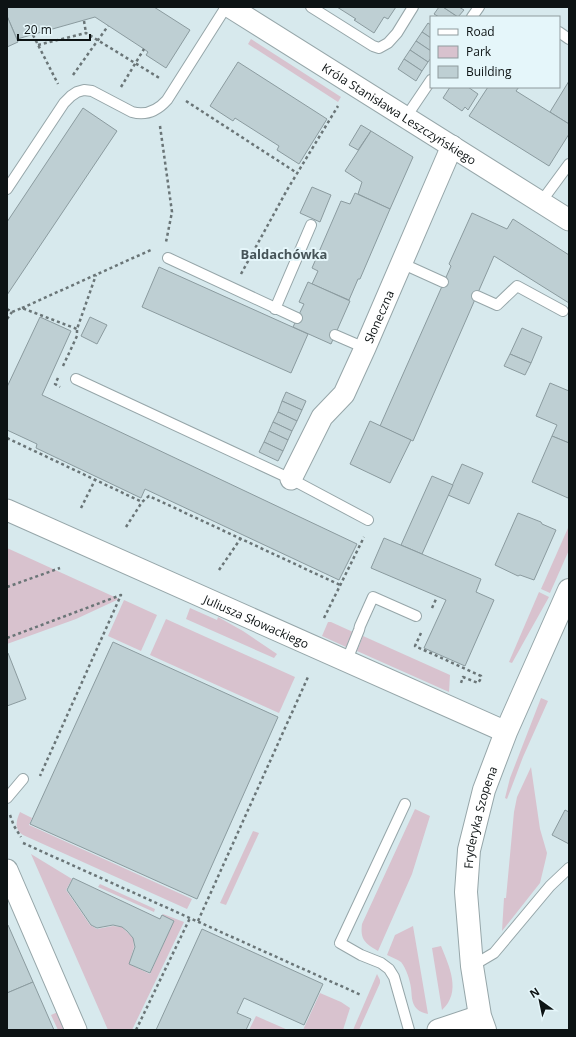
<svg xmlns="http://www.w3.org/2000/svg" width="576" height="1037" font-family="'Open Sans',sans-serif">
<style>
.green{fill:#d8c2ce}
.building{fill:#becfd3;stroke:#8b9b9f}
.lines{fill:none;stroke-linecap:round;stroke-linejoin:round}
.service-casing{stroke:#96a6a9;stroke-width:12}
.minor-casing{stroke:#96a6a9;stroke-width:23}
.tertiary-casing{stroke:#96a6a9;stroke-width:24}
.path{stroke:#6a7577;stroke-width:2.5;stroke-dasharray:3 3;stroke-linecap:butt}
.service{stroke:#fff;stroke-width:10}
.minor{stroke:#fff;stroke-width:21}
.tertiary{stroke:#fff;stroke-width:22}
.labels{text-anchor:middle;dominant-baseline:central;stroke-width:4;stroke-linejoin:round;paint-order:stroke}
.street-label{font-size:12px;fill:#0d1314;stroke:#e5f6fa}
.neighbourhood-label{font-size:13px;font-weight:bold;fill:#475559;stroke:#e5f6fa}
</style>
<rect width="100%" height="100%" fill="#d7e9ed"/>
<g class="green">
<path d="M251,39L341,97L338,102L248,44Z"/>
<path d="M568,528H569V550L550,593L541,589Z"/>
<path d="M7,548L119,599L76,619L7,644Z"/>
<path d="M539,592L549,597L512,663L509,662Z"/>
<path d="M124,600L157,615L141,651L108,636Z"/>
<path d="M190,608L217,620L218,617L243,631L277,654L274,658L186,619Z"/>
<path d="M166,619L295,677L279,713L150,655Z"/>
<path d="M328,622H331L353,632L346,647L322,636Z"/>
<path d="M363,636L450,675L449,692L357,651Z"/>
<path d="M541,698L548,701L523,757L507,799L505,798L510,778Z"/>
<path d="M531,767L540,829L547,853L546,858L540,883L502,931L504,898H506L514,812L517,797Z"/>
<path d="M415,809L430,816L412,874L378,951C365,943 360,940 362,924Z"/>
<path d="M20,812L32,818L29,825L192,899L187,909L23,835C14,829 16,821 20,812Z"/>
<path d="M253,831L259,833L226,905L220,903Z"/>
<path d="M31,854L72,879L66,890L90,925L97,929L113,926L122,927L133,938L134,947L129,964L150,974L174,921L162,916L163,914L184,922L132,1030H108Z"/>
<path d="M100,884L155,909L154,912L98,887Z"/>
<path d="M413,926L428,1014C424,1013 420,1012 417,1009C411,1003 412,995 411,988C410,980 406,968 401,962C397,959 391,957 387,955L395,935Z"/>
<path d="M441,946C449,966 462,992 442,1010L432,948Z"/>
<path d="M377,974L380,980V983L359,1030H353Z"/>
<path d="M320,993L341,1002L350,1008L343,1030H303Z"/>
<path d="M60,1011L68,1030H58L51,1015Z"/>
<path d="M256,1016L288,1030H249Z"/>
</g>
<g class="building">
<path d="M7,7H154L190,30L166,68L146,55L148,52L144,49L95,17L17,39L7,16Z"/>
<path d="M337,7H396L388,19L384,17L374,33L354,20L356,19Z"/>
<path d="M439,7H443L458,17H439L434,14Z"/>
<path d="M443,7H459L464,10L458,17Z"/>
<path d="M7,16L18,42L7,47Z"/>
<path d="M428,23L431,25V38L422,32Z"/>
<path d="M422,32L431,38V51L416,41Z"/>
<path d="M416,41L431,51V58L428,62L410,50Z"/>
<path d="M410,50L428,62L422,71L404,59Z"/>
<path d="M404,59L422,71L416,81L398,69Z"/>
<path d="M238,62L327,119L299,164L277,150L279,146L235,118L233,121L210,106Z"/>
<path d="M569,81V124L550,112Z"/>
<path d="M450,87H468L478,94L468,110L465,107L462,111L443,98Z"/>
<path d="M488,87H519L516,91L569,124V134L549,166L469,116Z"/>
<path d="M83,108L117,131L7,295V222Z"/>
<path d="M361,125L371,131L358,150L349,145Z"/>
<path d="M371,131L413,157L390,209L358,194L362,182L345,171Z"/>
<path d="M312,187L331,195L320,222L300,213Z"/>
<path d="M355,193L390,209L360,279H358L349,300L312,284L318,271L312,268L341,201L350,204Z"/>
<path d="M472,213L507,229L513,219L569,255V303L494,256L413,441L380,426L451,266L449,264Z"/>
<path d="M159,267L308,334L291,373L142,307Z"/>
<path d="M308,282L350,301L331,344L293,327L304,304L299,302Z"/>
<path d="M40,317L71,331L42,395L357,544L339,580L145,489L141,498L36,448L37,444L7,430V387Z"/>
<path d="M90,317L107,325L97,344L81,336Z"/>
<path d="M522,328L542,337L531,363L510,354Z"/>
<path d="M510,354L531,363L525,375L504,366Z"/>
<path d="M550,383L569,391V443L552,436L557,425L536,416Z"/>
<path d="M286,392L306,401L302,410L282,401Z"/>
<path d="M282,401L302,410L297,421L278,412Z"/>
<path d="M278,412L297,421L292,431L273,422Z"/>
<path d="M370,421L411,440L390,483L350,464Z"/>
<path d="M273,422L292,431L288,440L269,431Z"/>
<path d="M269,431L288,440L283,451L264,442Z"/>
<path d="M552,436L569,443V496L568,498L532,482Z"/>
<path d="M264,442L283,451L278,461L259,452Z"/>
<path d="M462,464L483,473L469,504L448,495Z"/>
<path d="M432,476L453,485L422,554L401,545Z"/>
<path d="M518,513L541,522L542,524L556,530L534,580L520,575L518,576L495,565Z"/>
<path d="M384,538L481,579L476,592L494,600L465,666L424,648L446,600L371,568Z"/>
<path d="M113,642L278,717L197,899L30,824Z"/>
<path d="M7,653H8L26,699L7,706Z"/>
<path d="M565,810L569,812V844L552,835Z"/>
<path d="M73,878L160,919L162,915L174,921L150,973L129,964L135,947L133,938L127,931L122,927L113,925L97,928L91,925L67,890Z"/>
<path d="M7,924L8,925L33,982L7,993Z"/>
<path d="M202,929L323,984L304,1025L244,998L237,1013L251,1019L246,1030H156Z"/>
<path d="M33,982L54,1030H7V993Z"/>
</g>
<g class="lines">
<g class="service-casing">
<g id="service">
<path d="M311,7L373,46L379,48L388,43L397,33L413,7"/>
<path d="M472,17L479,7"/>
<path d="M559,32L569,39"/>
<path d="M406,117L431,80"/>
<path d="M7,189L64,103L71,96L77,92L84,90L92,91L132,112C146,116 158,110 167,100L226,7"/>
<path d="M541,202L569,164"/>
<path d="M168,258L297,318"/>
<path d="M401,263L443,282"/>
<path d="M477,296L497,305L517,286L563,311"/>
<path d="M275,309L311,225"/>
<path d="M335,335L365,348"/>
<path d="M76,379L291,479L368,520"/>
<path d="M347,660L359,630L360,626L373,597L416,616"/>
<path d="M7,798L23,779"/>
<path d="M405,804L340,943L361,955L381,963L389,969L394,977L409,1030"/>
<path d="M472,966L494,953L550,886L569,868"/>
</g>
</g>
<g class="minor-casing">
<g id="minor">
<path id="s1" d="M230,7L569,220"/>
<path id="s2" d="M291,479L322,417L344,394L365,348L452,146"/>
<path id="s3" d="M7,510L506,732"/>
<path d="M7,870L76,1030"/>
<path d="M438,1030L480,1016"/>
</g>
</g>
<g class="tertiary-casing">
<g id="tertiary">
<path id="s4" d="M485,1030L480,1016L472,966L466,892L469,850L484,790L506,732L569,590"/>
</g>
</g>
<g class="path">
<path d="M84,21L86,33"/>
<path d="M33,35L58,84"/>
<path d="M38,45L86,33L161,79"/>
<path d="M73,75L108,26"/>
<path d="M121,87L144,49"/>
<path d="M186,101L297,173"/>
<path d="M160,126L172,212L166,242"/>
<path d="M241,274L287,190L338,106"/>
<path d="M22,308L153,249"/>
<path d="M7,309L12,312L22,308L77,329"/>
<path d="M7,319L12,312"/>
<path d="M63,366L77,336V329L96,275"/>
<path d="M58,378L55,384L60,387"/>
<path d="M7,438L142,502"/>
<path d="M81,508L95,480"/>
<path d="M126,527L142,502L149,496L340,585"/>
<path d="M219,570L241,538"/>
<path d="M7,587L60,568"/>
<path d="M432,608L437,597"/>
<path d="M324,618L364,537"/>
<path d="M421,633L415,646L481,676L480,680L478,683L463,677L461,683"/>
<path d="M7,638L121,595L40,776"/>
<path d="M10,815L14,826L21,837"/>
<path d="M23,843L361,995"/>
<path d="M198,921L308,677"/>
<path d="M136,1030L190,918"/>
</g>
<use href="#service" class="service"/>
<use href="#minor" class="minor"/>
<use href="#tertiary" class="tertiary"/>
</g>
<g class="labels">
<g class="street-label">
<text stroke="none"><textPath href="#s1" startOffset="200">Króla Stanisława Leszczyńskiego</textPath></text>
<text stroke="none"><textPath href="#s2" startOffset="186">Słoneczna</textPath></text>
<text stroke="none"><textPath href="#s3" startOffset="273">Juliusza Słowackiego</textPath></text>
<text stroke="none"><textPath href="#s4" startOffset="216">Fryderyka Szopena</textPath></text>
</g>
<g class="neighbourhood-label">
<text x="284" y="254">Baldachówka</text>
</g>
</g>
<rect width="576" height="1037" fill="none" stroke="#0d1314" stroke-width="16"/>
<rect x="430" y="16" width="130" height="72" fill="#e5f6fa" stroke="#8f9b9e"/>
<rect x="438" y="29" width="20" height="6" fill="#ffffff" stroke="#8f9b9e"/>
<text x="466" y="36" font-size="12" fill="#0d1314">Road</text>
<rect x="438" y="46" width="20" height="12" fill="#d8c2ce" stroke="#8f9b9e"/>
<text x="466" y="56" font-size="12" fill="#0d1314">Park</text>
<rect x="438" y="66" width="20" height="12" fill="#becfd3" stroke="#8f9b9e"/>
<text x="466" y="76" font-size="12" fill="#0d1314">Building</text>
<g transform="translate(540 1001) rotate(327)" stroke="#e5f6fa" stroke-width="3" paint-order="stroke">
<path d="M0-3L7 15L0 10L-7 15Z" fill="#0d1314"/>
<text y="-6" font-size="11" font-weight="bold" text-anchor="middle" fill="#0d1314">N</text>
</g>
<path d="M18 34v6h72v-6" fill="none" stroke="#0d1314" stroke-width="2"/>
<text x="24" y="34" font-size="12" fill="#0d1314" stroke="#e5f6fa" stroke-width="3" paint-order="stroke">20 m</text>
</svg>
